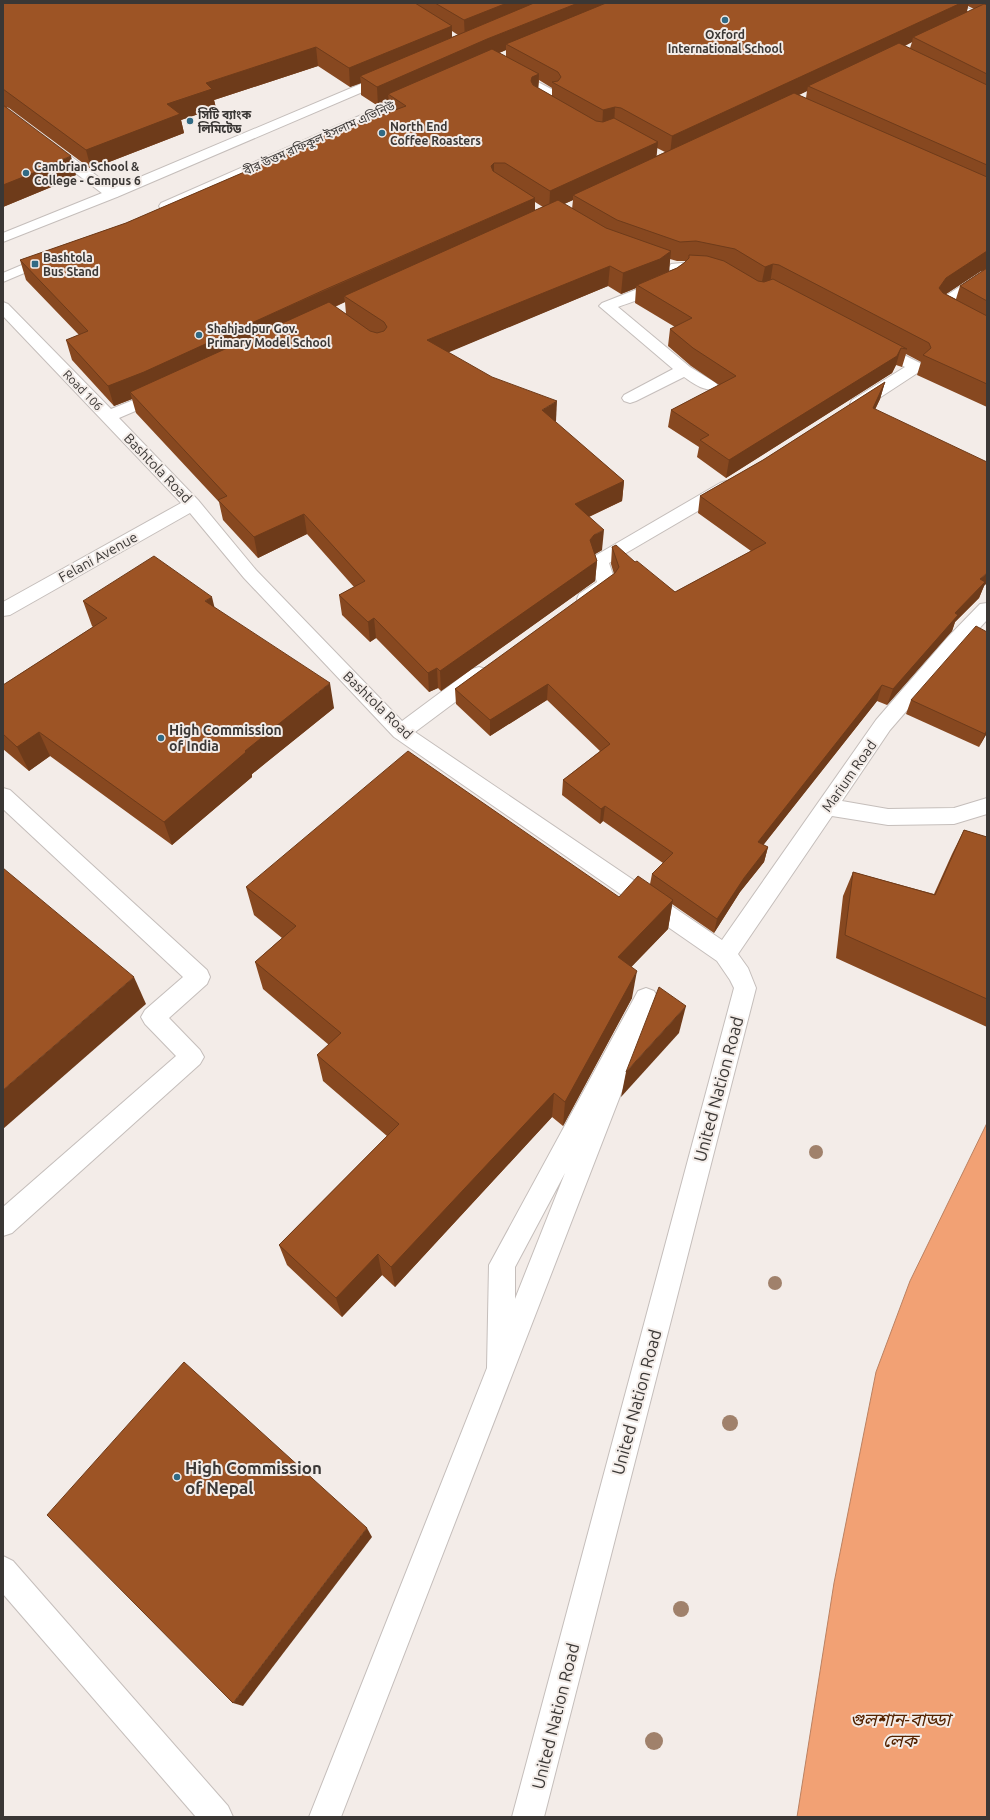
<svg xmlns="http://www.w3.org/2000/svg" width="990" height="1820" font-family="Ubuntu,'Noto Sans Bengali',sans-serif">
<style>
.water{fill:#f2a174;stroke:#bb8161}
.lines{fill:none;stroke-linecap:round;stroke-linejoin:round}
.minor-casing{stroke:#c5bebb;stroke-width:2}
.major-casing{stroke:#c5bebb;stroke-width:2}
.minor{fill:#fff;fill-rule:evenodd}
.major{fill:#fff;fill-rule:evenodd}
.tree{fill:#a0816b}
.wall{fill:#874820;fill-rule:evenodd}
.shaded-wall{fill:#6e3b1a}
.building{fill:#9d5425;stroke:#6e3b1a}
.poi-dot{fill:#316a84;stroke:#f3ece8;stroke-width:1.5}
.labels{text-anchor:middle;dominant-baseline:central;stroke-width:4;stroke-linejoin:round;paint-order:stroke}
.far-poi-label{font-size:12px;font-weight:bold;fill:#3a3735;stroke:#f3ece8;text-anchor:start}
.far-street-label{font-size:12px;fill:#3a3735;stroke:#f3ece8}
.street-label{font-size:14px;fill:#3a3735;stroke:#f3ece8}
.poi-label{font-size:14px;font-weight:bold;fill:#3a3735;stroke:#f3ece8;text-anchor:start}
.near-street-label{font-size:17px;fill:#3a3735;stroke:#f3ece8}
.near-poi-label{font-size:17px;font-weight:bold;fill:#3a3735;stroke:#f3ece8;text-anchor:start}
.near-water-label{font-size:18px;font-style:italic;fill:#542300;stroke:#f3ece8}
</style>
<rect width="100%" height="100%" fill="#f3ece8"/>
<path class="water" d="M987,1123V1817H797L834,1583L876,1372L910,1281Z"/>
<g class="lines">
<g class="minor-casing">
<g id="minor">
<path d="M940,3H956L987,17V25L942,5Z"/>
<path d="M513,69L557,92L559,95L557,98L548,101L556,107L555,110C546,112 537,106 532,100L533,97L542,94L509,76L507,73L509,70Z"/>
<path d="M3,108L8,109L117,191L119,194L117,197H107L3,118Z"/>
<path d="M693,262L714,266L716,269L714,272C705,274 695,270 685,271L686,274C677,288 634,301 618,307L690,367L716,383L718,386L716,389C704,392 693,383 684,377L636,401L630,403L624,401L622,398L624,395L673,369L599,306L602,303L658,281L671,273L669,267L671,264Z"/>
<path d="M987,271V282L951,306L987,326V337L982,335L938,311L935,308L941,299L982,272Z"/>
<path d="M3,302L8,304L111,409L156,391L162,389L168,391L170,394L168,397L119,418L198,500L256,570L402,721L472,669L479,667L486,669L489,674L486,679L415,732L722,940L876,720L947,638L980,604L987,603V620L961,648L890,730L842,801L888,809L954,808L987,798V814L954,824L888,825L832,816L738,954L748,968L756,988L544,1817H512L734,988L730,980L717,961L394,737L244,578L190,513L10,615L3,616V602L181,503L3,316Z"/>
<path d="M878,342L922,364L924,367L922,370L864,408L858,409L852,408L850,404L852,400L905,367L872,350L870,347L872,344Z"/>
<path d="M726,481L732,483L735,487L732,491L609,563L616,584C612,590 594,605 586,605C584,605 582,604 579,604L577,599L579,594L597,582L590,561L593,557L720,483Z"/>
<path d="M3,788L10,790L207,970L210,977L207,984L169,1018L200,1050L204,1057L200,1064L12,1233L3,1236V1207L176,1056L145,1024L141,1017L145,1010L183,977L3,809Z"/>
<path d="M646,988L654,991L658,998L341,1817H309L487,1368L489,1265L638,991ZM565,1173L515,1299V1267Z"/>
<path d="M3,1556L13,1561L228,1806L233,1817H196L3,1594Z"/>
</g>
</g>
<g class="major-casing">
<g id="major">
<path d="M389,72L393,73L395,76L393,79L117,197L3,242V233L107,191Z"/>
<path d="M416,91L420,92L422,95L420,98L171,209H161L159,206L161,203Z"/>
<path d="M50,253L55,254L57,257L55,260L3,282V273Z"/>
</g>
</g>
<use href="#minor" class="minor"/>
<use href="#major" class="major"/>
</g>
<g class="tree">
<circle cx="816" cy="1152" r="7"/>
<circle cx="775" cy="1283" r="7"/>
<circle cx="730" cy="1423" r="8"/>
<circle cx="681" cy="1609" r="8"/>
<circle cx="654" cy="1741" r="9"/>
</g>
<g class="wall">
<path d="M3,3H987V407L917,375L921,362L906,354L902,367L896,365L892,373L726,478L697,457L699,447L668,427L671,410L719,385L691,366L668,346L670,329L675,327L635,303L636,288L621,294L608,286L448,352L556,421L555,422L624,481L622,501L589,517L602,550L595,554L597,561L595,581L441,691L438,688L429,692L376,638L370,642L342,615L339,595L354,587L307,534L258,558L223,520L219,502L136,413L132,399L114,406L72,360L66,340L79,335L26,280L20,260L126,223L305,146V143L389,112V101L378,106L361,95V83L350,87L318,66L214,100L216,108L181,120L184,133L91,169L9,108L6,107L76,175L61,181V183L3,207ZM968,6L974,9L967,12ZM452,31L458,35L452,37ZM912,42L910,48L905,46ZM506,50V57L499,53ZM539,80L552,88V96L538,88ZM807,91L806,98L799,95ZM657,148L665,152L656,156ZM573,200L572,209L564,204ZM535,202L543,207L535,210ZM670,259L677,261H686L677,268L669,271ZM985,270L960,286L956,299L946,294L981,271ZM345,302L346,314L335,307Z"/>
<path d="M885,382L880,399L875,409L984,586L979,598L955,622L952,631L887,705L877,701L763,845L768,847L764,862L740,892L714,933L672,904L668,929L631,967L632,998L563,1126L552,1117L395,1287L382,1275L342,1317L287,1265L279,1245L387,1136L323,1081L317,1055L329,1045L263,989L255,962L282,938L254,915L246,887L619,897L650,884L652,874L663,863L603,821L600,824L562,795L563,780L600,751L547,700L490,736L456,704L455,689L614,574L611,564L612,547L635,562L675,592L751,551L698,513L700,496L763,460Z"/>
<path d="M83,601L215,608L334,708L252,774V777L172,845L50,756L29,771L3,749V685L93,627L92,626Z"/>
<path d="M987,632V733L979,747L906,714L911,700Z"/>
<path d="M964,830L987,837V1027L836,958L843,896L853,872L934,894L952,854Z"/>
</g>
<g class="shaded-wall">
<path d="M507,3H550L465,39L464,20Z"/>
<path d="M578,3H622L506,44V50L487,58L388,94L389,101L378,106L377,87L487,39Z"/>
<path d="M961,3H969L965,17L913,37L912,42L813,88L808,86L807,91L670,155L672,136Z"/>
<path d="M452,26V44L360,76L361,83L350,87L349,68Z"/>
<path d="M316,47L318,66L214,100L216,108L181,120L184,133L91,169L86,150L167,104L206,83Z"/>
<path d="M539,74L538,94L532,97L531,81L532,77Z"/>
<path d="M615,107L614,126L602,129L603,110Z"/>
<path d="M658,142L656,162L573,195V200L549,211L550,191Z"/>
<path d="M71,156L76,175L61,181V183L3,207V185L54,163Z"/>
<path d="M494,163V182L491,166Z"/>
<path d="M535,198V218L344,296L345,302L130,392L132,399L114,406L108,386Z"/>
<path d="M671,251L669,271L637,285L636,288L621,294L623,273Z"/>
<path d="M987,251V270L981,271L940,298L939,288L946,278Z"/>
<path d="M773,264L770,284L761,286L765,267Z"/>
<path d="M610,266L608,286L428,361L427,340Z"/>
<path d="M901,348L896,365L892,373L726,478L729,460Z"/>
<path d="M885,382L880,399L868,425L873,408Z"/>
<path d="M557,401L556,421L541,431L542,410Z"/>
<path d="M624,481L622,501L573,524L575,504Z"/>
<path d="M304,514L307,534L258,558L254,537Z"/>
<path d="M604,530L602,550L592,556L590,540L594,535Z"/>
<path d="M597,561L595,581L441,691L440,671Z"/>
<path d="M987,573V583L984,586L979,598L955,622L952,631L887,705L893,689L955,613L980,579Z"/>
<path d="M212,597L218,622L205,601Z"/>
<path d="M374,618L376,638L370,642L368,622Z"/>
<path d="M437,668L438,688L429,692L428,673Z"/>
<path d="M330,683L334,708L252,774V777L172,845L164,822L245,751Z"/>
<path d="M548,684L547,700L490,736V720Z"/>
<path d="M882,685L877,701L754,857L758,842Z"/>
<path d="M987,730V733L979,747L985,734Z"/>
<path d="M39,732L50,756L29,771L17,747Z"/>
<path d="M605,806L603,821L600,824L601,809Z"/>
<path d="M768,847L764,862L740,892L714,933L717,919L744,878Z"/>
<path d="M673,900L668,929L614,985L618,957Z"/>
<path d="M637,971L632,998L563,1126L565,1102Z"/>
<path d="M134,977L146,1004L3,1129V1090Z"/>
<path d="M686,1006L679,1033L621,1097L626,1072Z"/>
<path d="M554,1093L552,1117L395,1287L391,1267Z"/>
<path d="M378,1254L382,1275L342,1317L336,1298Z"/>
<path d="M367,1528L372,1537L243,1706L233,1703Z"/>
</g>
<g class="building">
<path d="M3,3H415L452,26L349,68L316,47L206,83L212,89L167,104L180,114L86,150L3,89Z"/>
<path d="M435,3H507L464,20Z"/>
<path d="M534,3H578L487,39L377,87L360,76Z"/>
<path d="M606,3H961L672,136L621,108L615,107L603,110L552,82L558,81L561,77L558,72L506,44Z"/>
<path d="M984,4L987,5V74L913,37Z"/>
<path d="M899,43L987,85V165L808,86Z"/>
<path d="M492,49L539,74L532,77L531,81L533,85L596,121L603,122L614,118L658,142L550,191L505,163H494L491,166L493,171L535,198L324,290L144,372L108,386L66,340L88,331L20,260L126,223L307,145L305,143L406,106L388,94Z"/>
<path d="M794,93L987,177V251L946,278L939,288L943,293L987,316V384L923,355L931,348L929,343L779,265L773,264L765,267L735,249L696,241L680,242L617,220L573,195Z"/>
<path d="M3,105L71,156L54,163L56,164L3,185Z"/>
<path d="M558,200L606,228L671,251L660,259L623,273L610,266L427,340L492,377L557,401L542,410L624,481L575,504L604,530L594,535L590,540L597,561L440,671L437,668L428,673L374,618L368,622L339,595L365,581L304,514L254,537L218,500L227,496L130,392L329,302L370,331L377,333L384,331L387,327L384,322L344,296Z"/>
<path d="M689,255L707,256L724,261L758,281L764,282L773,279L907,349L901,348L897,356L729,460L700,440L709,435L671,410L736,376L693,348L670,329L692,318L637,285L677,268L684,263L689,258Z"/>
<path d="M987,268V301L960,286Z"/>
<path d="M885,382L873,408L987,462V573L980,579L985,582L955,613L958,615L893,689L882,685L758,842L768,847L744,878L717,919L652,874L673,853L605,806L601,809L563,780L610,744L548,684L490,720L455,689L615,573L619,567L612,547L616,545L635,562L637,561L675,592L766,543L700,496L763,460Z"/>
<path d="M154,556L212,597L205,601L330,683L245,751L246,752L164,822L39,732L17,747L3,734V685L107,618L83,601Z"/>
<path d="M976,626L987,632V730L985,734L911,700Z"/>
<path d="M408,751L619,897L638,876L673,900L618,957L637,971L565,1102L554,1093L391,1267L378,1254L336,1298L279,1245L399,1124L317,1055L341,1033L255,962L296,926L246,887Z"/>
<path d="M964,830L987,837V999L845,935L853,872L935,895Z"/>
<path d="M3,868L134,977L3,1090Z"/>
<path d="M659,987L686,1006L626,1072Z"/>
<path d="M184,1362L367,1528L233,1703L47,1515Z"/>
</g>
<g class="poi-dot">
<circle cx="725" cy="20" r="4"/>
<circle cx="190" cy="121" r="4"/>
<circle cx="382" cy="133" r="4"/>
<circle cx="26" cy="173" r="4"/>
<rect x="31" y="260" width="8" height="8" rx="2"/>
<circle cx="199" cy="335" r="4"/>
<circle cx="161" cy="738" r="4"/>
<circle cx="177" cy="1477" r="4"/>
</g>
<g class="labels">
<g class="far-poi-label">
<text x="725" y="34" text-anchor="middle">Oxford<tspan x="725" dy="14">International School</tspan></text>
<text x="198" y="114">সিটি ব্যাংক<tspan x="198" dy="14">লিমিটেড</tspan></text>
<text x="390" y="126">North End<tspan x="390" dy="14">Coffee Roasters</tspan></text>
<text x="34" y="166">Cambrian School &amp;<tspan x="34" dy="14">College - Campus 6</tspan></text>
<text x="43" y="257">Bashtola<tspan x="43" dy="14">Bus Stand</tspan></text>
<text x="207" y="328">Shahjadpur Gov.<tspan x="207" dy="14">Primary Model School</tspan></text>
</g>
<g class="far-street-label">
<text transform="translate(319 138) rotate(-24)">বীর উত্তম রফিকুল ইসলাম এভিনিউ</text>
<text transform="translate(83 390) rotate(46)">Road 106</text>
</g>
<g class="street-label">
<text transform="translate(158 468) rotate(46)">Bashtola Road</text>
<text transform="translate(98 557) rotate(-29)">Felani Avenue</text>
<text transform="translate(378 705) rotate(44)">Bashtola Road</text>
<text transform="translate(849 776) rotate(-55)">Marium Road</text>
</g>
<g class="poi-label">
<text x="169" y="730">High Commission<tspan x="169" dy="16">of India</tspan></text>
</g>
<g class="near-street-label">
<text transform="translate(718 1089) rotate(-75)">United Nation Road</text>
<text transform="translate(636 1402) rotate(-75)">United Nation Road</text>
<text transform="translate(555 1716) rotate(-76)">United Nation Road</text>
</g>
<g class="near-poi-label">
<text x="185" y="1467">High Commission<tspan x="185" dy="20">of Nepal</tspan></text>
</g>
<g class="near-water-label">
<text x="900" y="1719">গুলশান-বাড্ডা<tspan x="900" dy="21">লেক</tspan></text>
</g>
</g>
<rect width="990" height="1820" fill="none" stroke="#3a3735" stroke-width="8"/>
</svg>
